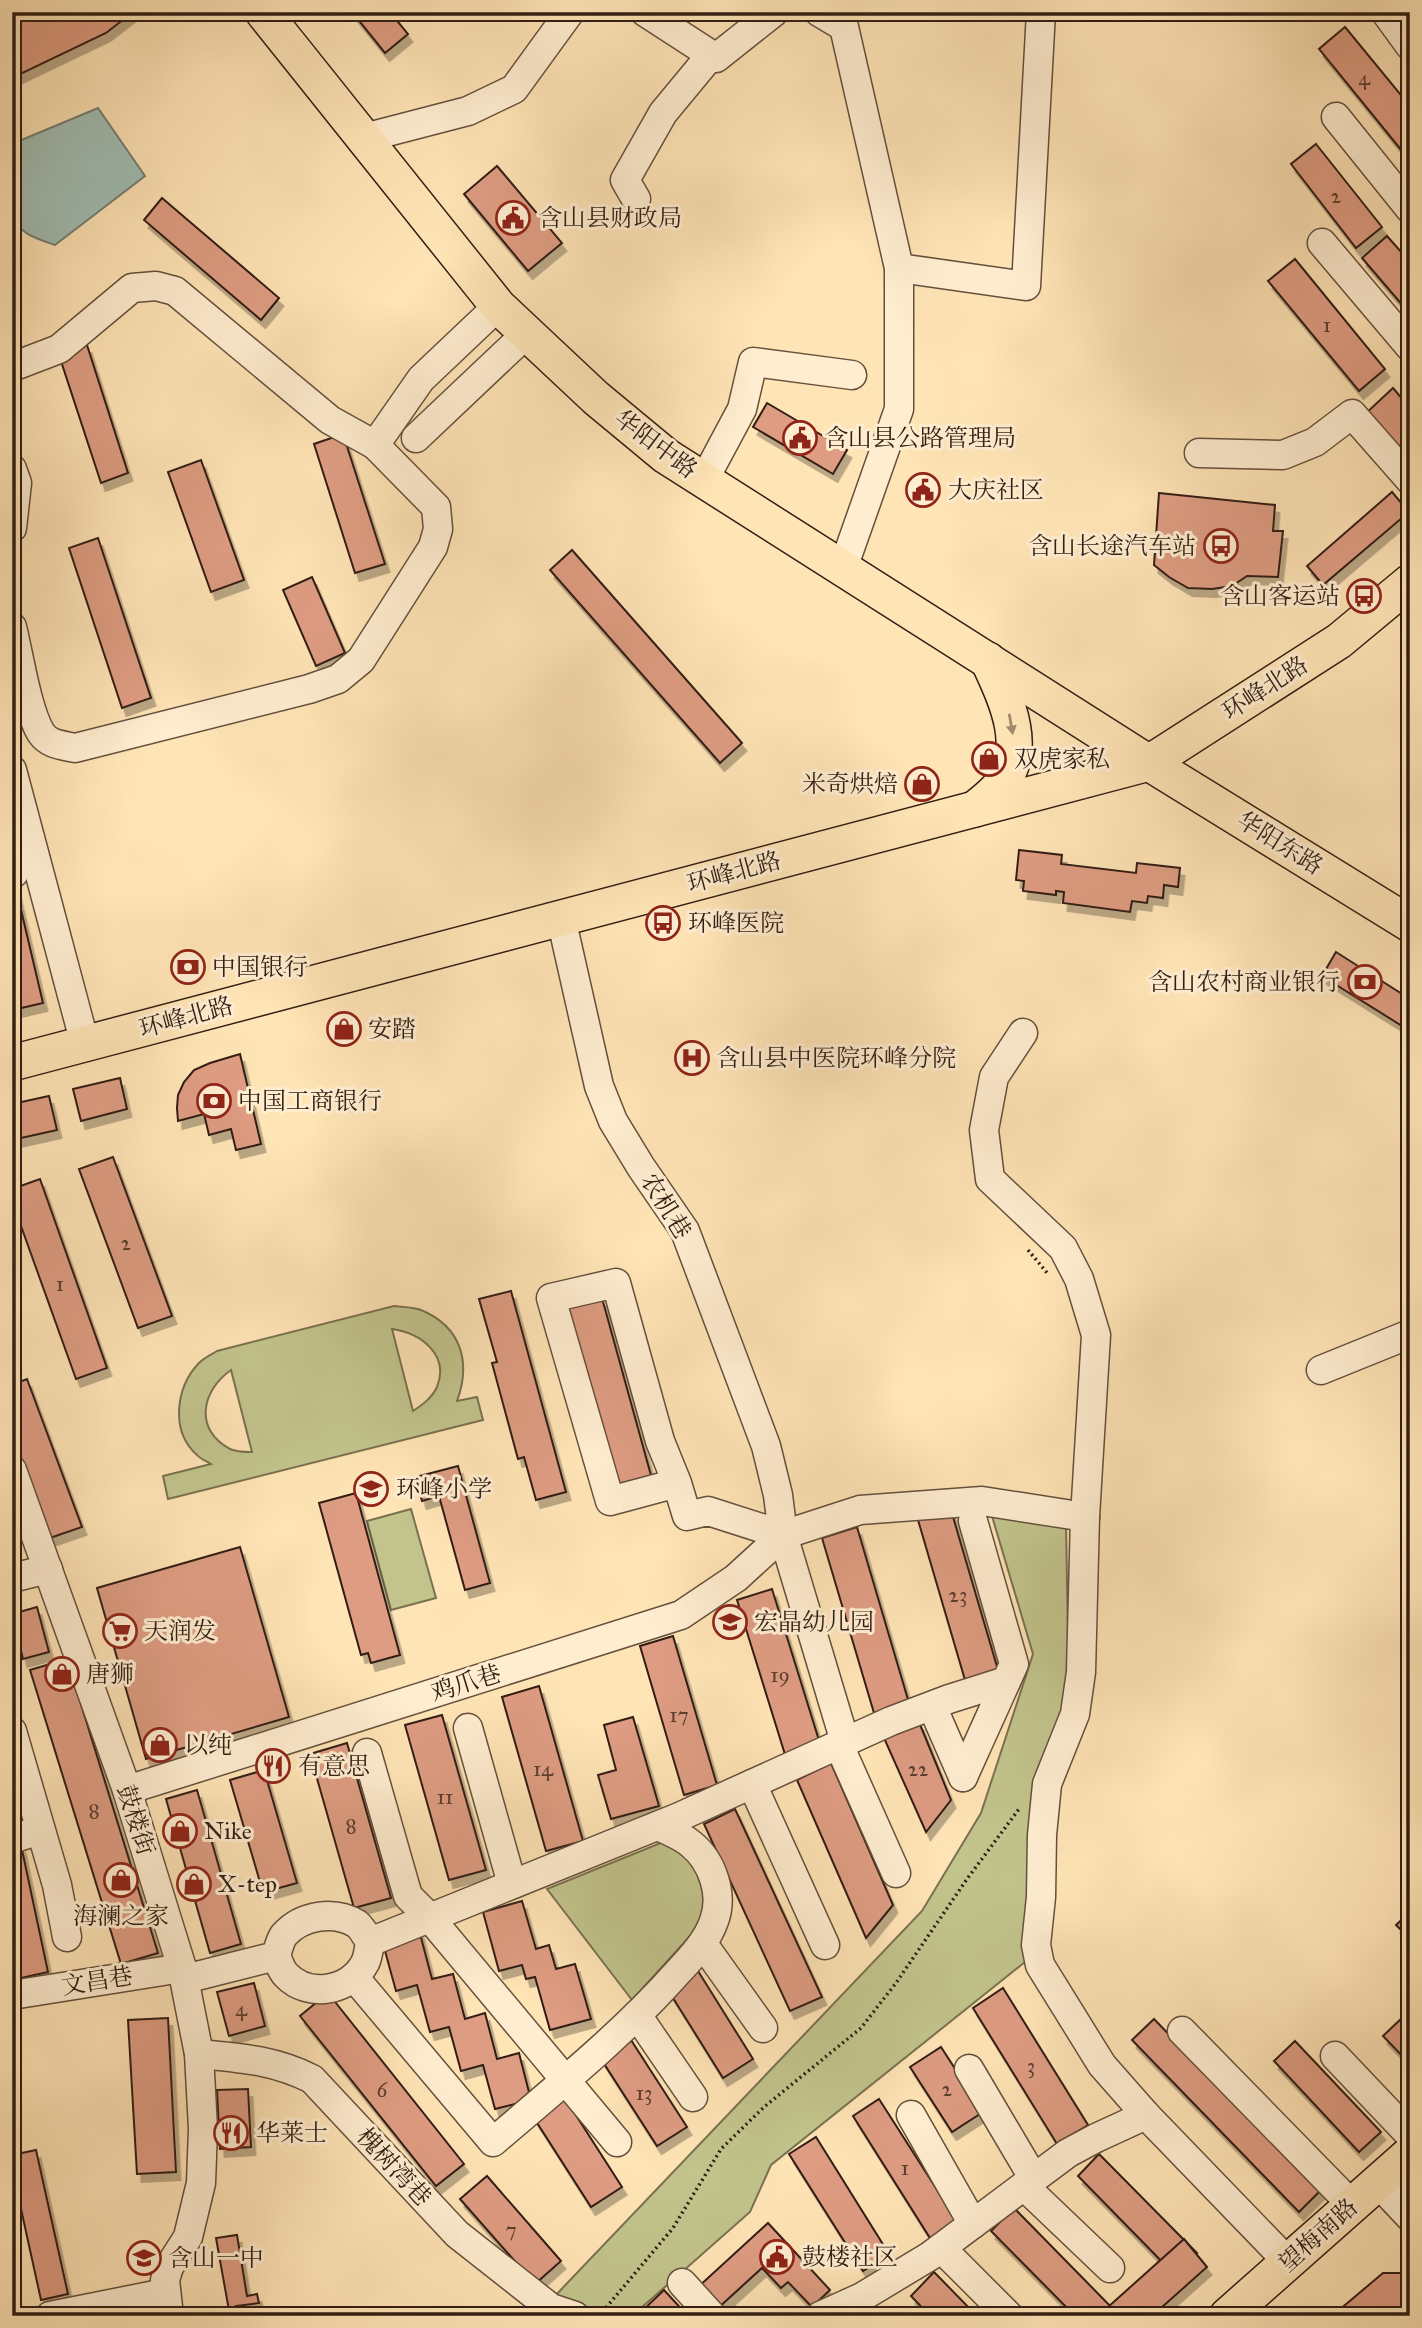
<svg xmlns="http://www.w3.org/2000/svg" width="1422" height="2328" font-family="'IM FELL Great Primer','Noto Serif SC',serif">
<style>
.green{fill:#c2c48c;stroke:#7a7150;stroke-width:2;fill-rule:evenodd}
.water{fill:#a1beb4;stroke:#747e74;stroke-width:2}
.building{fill:#de9c82;stroke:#311e13;stroke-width:2;filter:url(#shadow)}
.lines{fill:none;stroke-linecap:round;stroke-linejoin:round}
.minor-casing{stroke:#64503c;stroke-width:31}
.major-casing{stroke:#311e13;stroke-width:38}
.path{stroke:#311e13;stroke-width:3.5;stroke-dasharray:2 3.5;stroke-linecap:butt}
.minor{stroke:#ffedd0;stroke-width:28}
.major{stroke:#ffe4b6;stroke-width:35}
.oneway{fill:#a28b6d}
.labels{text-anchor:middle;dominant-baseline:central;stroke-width:6;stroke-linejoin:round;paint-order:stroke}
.number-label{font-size:21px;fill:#5c3e2f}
.poi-label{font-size:24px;fill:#311e13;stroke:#ffedd0;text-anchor:start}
.street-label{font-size:24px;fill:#311e13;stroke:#ffedd0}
</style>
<defs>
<filter id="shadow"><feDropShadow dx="4.5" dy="8" stdDeviation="0" flood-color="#0004"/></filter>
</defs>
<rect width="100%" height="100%" fill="#ffe4b6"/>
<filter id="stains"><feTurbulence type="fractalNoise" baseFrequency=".00286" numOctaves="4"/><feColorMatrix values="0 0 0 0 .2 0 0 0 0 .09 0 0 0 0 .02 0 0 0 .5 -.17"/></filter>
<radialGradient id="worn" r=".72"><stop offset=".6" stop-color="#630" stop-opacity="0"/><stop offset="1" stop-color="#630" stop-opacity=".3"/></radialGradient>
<g class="green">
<path d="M394,1306C403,1307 414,1307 421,1310C462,1327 471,1363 457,1401L477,1397L483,1420L168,1499L163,1476L211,1464C207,1461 200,1459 197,1455C170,1431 176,1388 198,1364C203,1358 211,1355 217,1351ZM392,1329C420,1333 450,1354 437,1387C432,1398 422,1405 413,1411ZM231,1370L252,1452C245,1452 236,1452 230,1449C194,1430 201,1391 231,1370Z"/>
<path d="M989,1506L1066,1523L1069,1696L1025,1962L771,2165L750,2212L632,2316H615L553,2298L922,1911L981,1813L1033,1654Z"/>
<path d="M411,1509L436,1598L391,1610L367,1521Z"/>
<path d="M663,1842L680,1849L705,1881L702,1923L632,2000L547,1889Z"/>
</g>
<path class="water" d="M98,108L145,176L55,245C38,239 19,234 12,216V144Z"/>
<g class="building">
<path d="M12,12H133L106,33L12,78Z"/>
<path d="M352,12H390L408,34L385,53Z"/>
<path d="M1345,27L1410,106V145L1402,151L1319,49Z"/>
<path d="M1316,144L1382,227L1356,248L1291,164Z"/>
<path d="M497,166L562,243L528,271L464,194Z"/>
<path d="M162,198L279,298L261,320L144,220Z"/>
<path d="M1387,236L1410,262V314L1362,258Z"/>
<path d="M1295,259L1385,369L1359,391L1268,281Z"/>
<path d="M87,345L128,473L101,483L59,355Z"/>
<path d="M1393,388L1410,408V471L1364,415Z"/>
<path d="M767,403L847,450L833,474L753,427Z"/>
<path d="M343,434L385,564L355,573L314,444Z"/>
<path d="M201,460L244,580L211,592L168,472Z"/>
<path d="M1392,492L1409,512L1323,585L1307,566Z"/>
<path d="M1159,493L1275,505L1273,531H1283L1278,577L1247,576L1232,586L1212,589L1188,588L1169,577L1154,565Z"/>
<path d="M98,538L151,698L122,708L69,548Z"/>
<path d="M572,550L742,743L720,763L550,570Z"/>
<path d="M312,577L345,653L316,666L283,590Z"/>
<path d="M1019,850L1062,855L1061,864L1136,873L1137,863L1180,868L1178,887L1164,885L1163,898L1148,896L1147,903L1132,901L1130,912L1063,903L1064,892L1056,891V895L1023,891L1024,881L1016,880Z"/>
<path d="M14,880L43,1003L17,1009L12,991V881Z"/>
<path d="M1336,952L1410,999V1031L1322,976Z"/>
<path d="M240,1054L261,1144L236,1150L231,1129L209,1135L204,1114L178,1121L177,1108L178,1095L184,1082L194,1070L210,1063Z"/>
<path d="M120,1078L127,1109L81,1121L73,1089Z"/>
<path d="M49,1096L57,1130L12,1140V1104Z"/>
<path d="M113,1157L172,1316L138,1328L79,1169Z"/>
<path d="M40,1179L107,1368L76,1379L12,1201V1189Z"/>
<path d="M511,1291L566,1492L536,1500L524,1457L518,1459L492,1363L497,1362L479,1299Z"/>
<path d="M602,1298L652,1479L618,1488L568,1307Z"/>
<path d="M27,1379L82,1527L50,1538L12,1438V1385Z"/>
<path d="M458,1466L490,1583L465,1590L439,1496L422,1501L416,1477Z"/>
<path d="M356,1493L400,1655L371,1663L368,1653L361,1655L319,1503Z"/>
<path d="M951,1510L998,1670L965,1680L918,1520Z"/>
<path d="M857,1527L909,1703L874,1713L822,1538Z"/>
<path d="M240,1547L289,1717L146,1759L97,1588Z"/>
<path d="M772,1589L822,1750L787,1761L737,1600Z"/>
<path d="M37,1607L49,1652L23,1659L12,1614Z"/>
<path d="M673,1636L717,1785L684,1795L640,1646Z"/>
<path d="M67,1659L158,1953L121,1964L30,1670Z"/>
<path d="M539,1686L583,1841L546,1851L502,1697Z"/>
<path d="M442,1715L486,1870L449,1880L405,1725Z"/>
<path d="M633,1717L659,1806L611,1819L598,1775L616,1770L604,1725Z"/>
<path d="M919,1722L951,1800L926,1832L884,1738Z"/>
<path d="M347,1743L391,1898L354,1908L310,1754Z"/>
<path d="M831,1763L893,1905L866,1938L797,1780Z"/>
<path d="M264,1770L297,1883L268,1891L265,1881L260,1882L230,1780Z"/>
<path d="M197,1790L241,1944L210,1953L166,1799Z"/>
<path d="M735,1809L822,1997L790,2011L704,1824Z"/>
<path d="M21,1845L48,1972L12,1980V1847Z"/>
<path d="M522,1901L536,1949L549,1945L556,1969L575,1964L591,2019L550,2030L535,1977L526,1979L522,1965L499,1971L483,1912Z"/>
<path d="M1410,1912V1939L1396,1925Z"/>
<path d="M419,1930L432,1979L453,1974L465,2019L485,2013L497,2059L519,2053L531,2100L495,2109L483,2065L461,2071L449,2027L430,2032L417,1985L396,1991L382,1940Z"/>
<path d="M698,1971L753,2059L723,2078L668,1990Z"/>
<path d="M254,1983L265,2026L229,2036L217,1992Z"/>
<path d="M1003,1988L1088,2125L1057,2144L973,2008Z"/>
<path d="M328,1993L464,2164L436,2186L300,2016Z"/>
<path d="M1403,2017L1410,2024V2064L1383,2036Z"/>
<path d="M168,2018L176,2172L137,2174L128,2020Z"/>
<path d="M1154,2019L1320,2191L1299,2212L1132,2040Z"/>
<path d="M631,2040L687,2127L657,2146L601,2059Z"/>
<path d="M1295,2041L1381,2132L1359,2152L1274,2061Z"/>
<path d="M941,2047L983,2112L952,2132L910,2067Z"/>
<path d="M248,2089L251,2147L220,2149L217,2090Z"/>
<path d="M563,2095L622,2187L591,2207L532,2115Z"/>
<path d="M879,2099L957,2221L930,2238L853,2116Z"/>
<path d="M816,2137L889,2254L863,2271L789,2154Z"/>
<path d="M36,2150L68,2294L41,2300L12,2168V2155Z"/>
<path d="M1099,2154L1197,2253L1175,2275L1078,2176Z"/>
<path d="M487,2176L561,2261L535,2284L460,2199Z"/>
<path d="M1014,2208L1120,2316H1075L991,2231Z"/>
<path d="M768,2223L830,2290L812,2307L788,2282L781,2288L762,2268L717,2309L697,2288Z"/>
<path d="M237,2235L247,2296L257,2294L259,2303L236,2306L238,2314L230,2316L216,2238Z"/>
<path d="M1184,2239L1207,2267L1152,2316H1098Z"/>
<path d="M934,2272L977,2316H930L911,2296Z"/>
<path d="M1383,2273H1410V2310L1403,2316H1332Z"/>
<path d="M664,2290L688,2316H646L642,2311Z"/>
</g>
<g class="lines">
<g class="minor-casing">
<g id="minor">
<path d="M645,12L716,58L774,12"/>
<path d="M819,12L844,27L899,268V409L843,568"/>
<path d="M1386,13L1410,46"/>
<path d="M1336,117L1410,209"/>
<path d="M364,138L468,111L514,89L570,12"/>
<path d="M636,199L625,180L663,113L711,55"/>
<path d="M1322,243L1410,347"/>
<path d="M899,268L1026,286L1041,12"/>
<path d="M12,367L59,349L132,288L156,286L175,291L330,420L375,445L436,507L438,529L433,547L361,660L338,679L309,689L75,748C63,745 49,745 41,733C27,710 19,655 12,627"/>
<path d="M416,438L527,333"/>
<path d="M375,445L421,379L498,306"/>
<path d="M1199,453L1283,455L1315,442L1352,414L1410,480"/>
<path d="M12,469L17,483L12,528"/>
<path d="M704,480L742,409L753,362L852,375"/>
<path d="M12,770L85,1044"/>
<path d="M12,873H14"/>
<path d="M561,918L599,1086L613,1121L641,1167L685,1231L766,1446L778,1495L783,1535L845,1742"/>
<path d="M1321,1370L1410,1334"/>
<path d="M12,1470L127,1790L182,1968L199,2054L203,2129L201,2183L188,2237L169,2267L165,2280L169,2316"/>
<path d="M677,1483L610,1501L551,1298L616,1283L660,1441L677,1483L687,1516L708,1511L783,1535L860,1510L982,1501L1085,1517L1096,1335L1079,1279L1063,1248L990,1179L984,1130L994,1077L1023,1033"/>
<path d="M1085,1517L1081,1672L1075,1714L1047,1784L1042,1835L1041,1897L1036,1945L1040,1965L1102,2065L1146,2115L1288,2262"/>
<path d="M12,1578L48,1569"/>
<path d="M932,1706L963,1777"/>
<path d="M468,1728L512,1884"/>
<path d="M12,1731L57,1885L67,1937"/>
<path d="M839,1745L896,1873"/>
<path d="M367,1753L408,1896L430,1918L617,2142"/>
<path d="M963,1777L1014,1664L973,1521"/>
<path d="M752,1784L825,1945"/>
<path d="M127,1790L681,1615L736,1578L783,1535"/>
<path d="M12,1839L40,1830"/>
<path d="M370,1942L679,1817L891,1721L949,1699L1006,1681"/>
<path d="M703,1944L763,2028"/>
<path d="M354,1977L493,2142C556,2088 622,2035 678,1972C692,1957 707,1941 714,1921C724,1894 712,1861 691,1844C682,1836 669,1831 658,1826"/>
<path d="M185,1979L276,1956C279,1962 281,1970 286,1975C309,1999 350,1991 365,1963C368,1957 369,1948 370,1942C366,1936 362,1928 357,1924C334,1910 302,1915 284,1935C280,1940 278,1950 276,1956"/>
<path d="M12,1995L182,1968"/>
<path d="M637,2015L693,2097"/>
<path d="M1182,2031L1352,2205"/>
<path d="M199,2054C241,2058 274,2060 312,2079L457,2234L551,2308L575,2316"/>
<path d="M1335,2056L1410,2135"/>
<path d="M969,2069L1034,2179"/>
<path d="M911,2115L973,2224"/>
<path d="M1377,2182L1410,2217"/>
<path d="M1024,2186L1110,2268"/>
<path d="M941,2248L1009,2316"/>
<path d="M682,2283L712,2316"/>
<path d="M50,2316L165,2293"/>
<path d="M820,2316L862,2297L930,2256L1068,2153L1096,2138L1146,2115"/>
</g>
</g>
<g class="major-casing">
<g id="major">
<path d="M263,12L498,306L596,398L666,456L1149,763L1410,924"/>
<path d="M975,809C983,802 993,795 1000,786C1030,748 1006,699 988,660"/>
<path d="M12,1063L1149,763L1339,641L1410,582"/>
<path d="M1227,2316L1410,2154"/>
</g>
</g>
<g class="path">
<path d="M1028,1250L1048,1274"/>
<path d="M599,2316L673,2228L721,2149L764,2107L861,2028L896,1983L967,1879L1019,1809"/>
</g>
<use href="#minor" class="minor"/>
<use href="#major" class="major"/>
</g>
<defs><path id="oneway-solid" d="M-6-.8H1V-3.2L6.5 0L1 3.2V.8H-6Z" transform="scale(1.75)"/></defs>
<use class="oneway" href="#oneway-solid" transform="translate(1011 724) rotate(80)"/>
<defs>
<g id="civic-ring" transform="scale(1.75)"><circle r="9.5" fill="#ffedd0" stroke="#8f2418" stroke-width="1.5"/><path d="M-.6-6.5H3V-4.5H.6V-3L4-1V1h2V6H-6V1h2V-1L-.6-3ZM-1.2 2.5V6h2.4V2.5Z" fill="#8f2418"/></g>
<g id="bus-ring" transform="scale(1.75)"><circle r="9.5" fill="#ffedd0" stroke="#8f2418" stroke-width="1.5"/><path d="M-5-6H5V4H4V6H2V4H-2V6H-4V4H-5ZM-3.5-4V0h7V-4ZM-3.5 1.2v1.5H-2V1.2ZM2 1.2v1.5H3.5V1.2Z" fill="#8f2418"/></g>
<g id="shop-ring" transform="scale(1.75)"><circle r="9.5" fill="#ffedd0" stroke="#8f2418" stroke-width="1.5"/><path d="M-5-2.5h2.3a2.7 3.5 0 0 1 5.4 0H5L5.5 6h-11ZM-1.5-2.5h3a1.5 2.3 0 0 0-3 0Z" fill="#8f2418"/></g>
<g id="bank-ring" transform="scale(1.75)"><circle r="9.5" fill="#ffedd0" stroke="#8f2418" stroke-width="1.5"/><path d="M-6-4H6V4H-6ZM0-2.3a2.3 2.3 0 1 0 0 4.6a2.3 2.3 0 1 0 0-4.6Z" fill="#8f2418"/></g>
<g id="hospital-ring" transform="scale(1.75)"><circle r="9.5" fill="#ffedd0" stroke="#8f2418" stroke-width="1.5"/><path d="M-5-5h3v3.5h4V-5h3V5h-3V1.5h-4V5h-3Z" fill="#8f2418"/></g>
<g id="school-ring" transform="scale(1.75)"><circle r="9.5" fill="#ffedd0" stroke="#8f2418" stroke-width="1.5"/><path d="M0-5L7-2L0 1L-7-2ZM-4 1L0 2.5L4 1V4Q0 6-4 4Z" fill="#8f2418"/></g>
<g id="supermarket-ring" transform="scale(1.75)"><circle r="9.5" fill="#ffedd0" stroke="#8f2418" stroke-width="1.5"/><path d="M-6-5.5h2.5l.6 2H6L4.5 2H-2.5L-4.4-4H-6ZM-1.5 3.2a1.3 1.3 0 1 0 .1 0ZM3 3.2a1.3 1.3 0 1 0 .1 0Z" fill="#8f2418"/></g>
<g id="restaurant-ring" transform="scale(1.75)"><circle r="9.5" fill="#ffedd0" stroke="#8f2418" stroke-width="1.5"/><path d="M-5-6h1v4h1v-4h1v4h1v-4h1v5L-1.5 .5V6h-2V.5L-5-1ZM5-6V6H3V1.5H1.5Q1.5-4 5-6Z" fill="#8f2418"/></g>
</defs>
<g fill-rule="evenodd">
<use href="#civic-ring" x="513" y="218"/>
<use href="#civic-ring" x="800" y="438"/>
<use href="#civic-ring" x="923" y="490"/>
<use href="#bus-ring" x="1221" y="546"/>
<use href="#bus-ring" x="1364" y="596"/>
<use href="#shop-ring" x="989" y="759"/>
<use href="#shop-ring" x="922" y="784"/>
<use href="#bus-ring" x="663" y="923"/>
<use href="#bank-ring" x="188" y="967"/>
<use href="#bank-ring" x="1365" y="982"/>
<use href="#shop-ring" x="344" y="1029"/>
<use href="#hospital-ring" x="692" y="1058"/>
<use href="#bank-ring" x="214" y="1101"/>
<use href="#school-ring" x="371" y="1489"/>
<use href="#school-ring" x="730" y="1622"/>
<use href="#supermarket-ring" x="120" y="1631"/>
<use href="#shop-ring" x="62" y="1674"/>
<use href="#shop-ring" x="160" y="1745"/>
<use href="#restaurant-ring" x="273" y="1766"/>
<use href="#shop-ring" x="180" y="1831"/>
<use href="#shop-ring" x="121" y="1880"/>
<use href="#shop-ring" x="194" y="1884"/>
<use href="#restaurant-ring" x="231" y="2133"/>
<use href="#civic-ring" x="777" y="2257"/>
<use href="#school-ring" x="144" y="2258"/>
</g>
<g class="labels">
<g class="number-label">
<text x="1364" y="78">4</text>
<text x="1336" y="196">2</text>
<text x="1327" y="325">1</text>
<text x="126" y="1243">2</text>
<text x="60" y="1284">1</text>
<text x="958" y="1595">23</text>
<text x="780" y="1675">19</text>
<text x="679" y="1715">17</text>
<text x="543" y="1769">14</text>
<text x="918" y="1769">22</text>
<text x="445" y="1797">11</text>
<text x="94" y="1811">8</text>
<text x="351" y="1826">8</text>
<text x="241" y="2009">4</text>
<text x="1031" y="2066">3</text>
<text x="947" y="2089">2</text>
<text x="382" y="2090">6</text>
<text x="644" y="2093">13</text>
<text x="905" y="2168">1</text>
<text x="511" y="2230">7</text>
</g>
<g class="poi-label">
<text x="538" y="218">含山县财政局</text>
<text x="824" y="438">含山县公路管理局</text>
<text x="948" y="490">大庆社区</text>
<text x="1196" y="546" text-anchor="end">含山长途汽车站</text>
<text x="1340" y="596" text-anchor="end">含山客运站</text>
<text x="1014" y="759">双虎家私</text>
<text x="898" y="784" text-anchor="end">米奇烘焙</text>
<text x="688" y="923">环峰医院</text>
<text x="212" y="967">中国银行</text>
<text x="1340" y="982" text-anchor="end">含山农村商业银行</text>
<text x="368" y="1029">安踏</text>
<text x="716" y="1058">含山县中医院环峰分院</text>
<text x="238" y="1101">中国工商银行</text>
<text x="396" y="1489">环峰小学</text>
<text x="754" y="1622">宏晶幼儿园</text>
<text x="144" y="1631">天润发</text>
<text x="86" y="1674">唐狮</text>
<text x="184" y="1745">以纯</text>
<text x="298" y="1766">有意思</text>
<text x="204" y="1831">Nike</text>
<text x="218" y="1884">X-tep</text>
<text x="121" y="1916" text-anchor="middle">海澜之家</text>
<text x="256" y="2133">华莱士</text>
<text x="802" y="2257">鼓楼社区</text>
<text x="168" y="2258">含山一中</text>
</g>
<g class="street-label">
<text transform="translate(656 444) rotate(37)">华阳中路</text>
<text transform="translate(1265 688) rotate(-33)">环峰北路</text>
<text transform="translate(1280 843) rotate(32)">华阳东路</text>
<text transform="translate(734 872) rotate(-15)">环峰北路</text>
<text transform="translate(186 1017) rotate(-15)">环峰北路</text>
<text transform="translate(666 1206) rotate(58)">农机巷</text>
<text transform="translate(466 1683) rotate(-17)">鸡爪巷</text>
<text transform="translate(136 1820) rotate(72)">鼓楼街</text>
<text transform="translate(97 1981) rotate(-9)">文昌巷</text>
<text transform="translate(394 2167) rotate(47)">槐树湾巷</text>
<text transform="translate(1318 2235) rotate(-42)">望梅南路</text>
</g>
</g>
<rect width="1422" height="2328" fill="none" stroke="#ffe4b6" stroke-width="42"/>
<rect x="14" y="14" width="1394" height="2300" fill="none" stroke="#311e13" stroke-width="3.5"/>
<rect x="21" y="21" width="1380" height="2286" fill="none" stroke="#311e13" stroke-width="2"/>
<rect width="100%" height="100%" filter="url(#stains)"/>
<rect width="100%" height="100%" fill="url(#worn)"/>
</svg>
